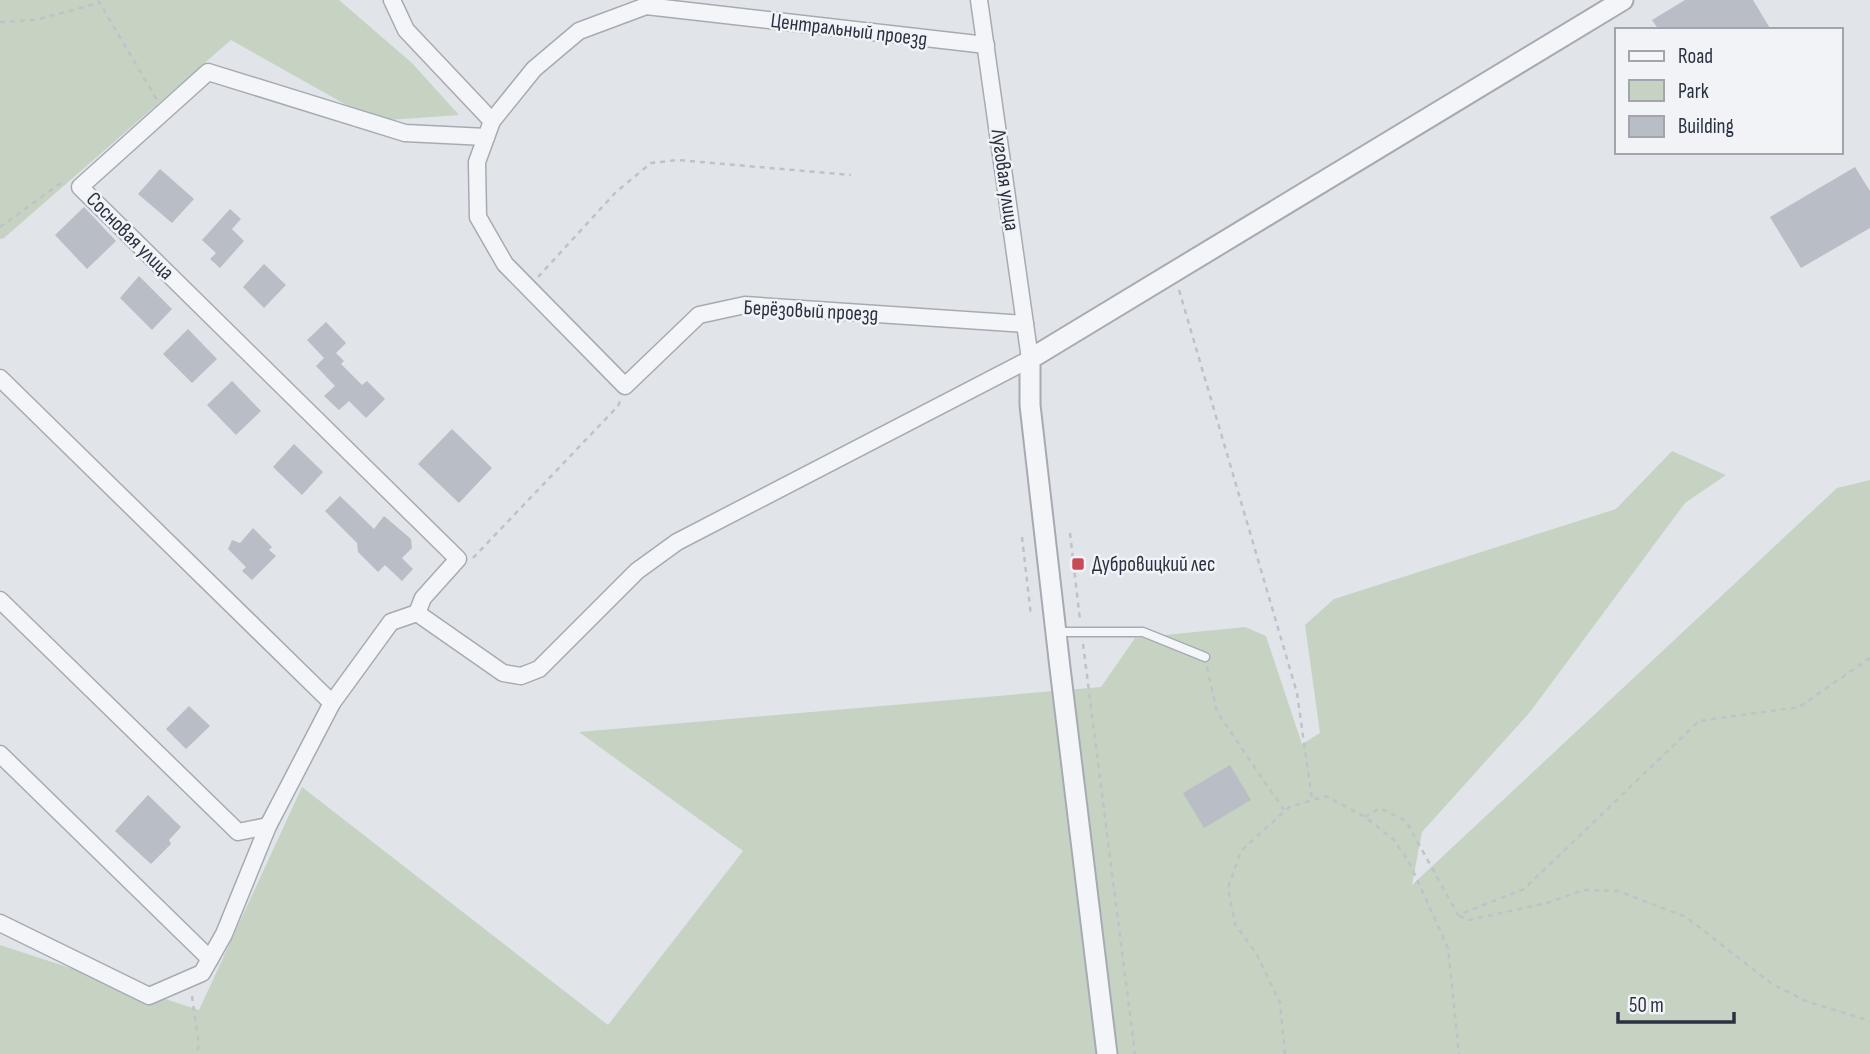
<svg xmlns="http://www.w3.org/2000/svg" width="1870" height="1054" font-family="'Sofia Sans Condensed',sans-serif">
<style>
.green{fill:#c6d3c3}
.building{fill:#b9bdc6}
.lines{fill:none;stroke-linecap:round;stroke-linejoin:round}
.service-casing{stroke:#a6abb3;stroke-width:11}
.minor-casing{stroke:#a6abb3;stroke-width:19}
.tertiary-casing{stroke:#a6abb3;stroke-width:23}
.path{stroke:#bfc2c8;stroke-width:2.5;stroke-dasharray:5 5;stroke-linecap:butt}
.service{stroke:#f4f5f8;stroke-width:8}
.minor{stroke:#f4f5f8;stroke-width:16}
.tertiary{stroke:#f4f5f8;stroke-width:19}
.poi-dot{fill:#ca4b58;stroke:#f1f3f7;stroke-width:2.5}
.labels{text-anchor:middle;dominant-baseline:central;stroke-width:5;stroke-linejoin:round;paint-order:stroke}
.street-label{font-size:21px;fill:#2a3141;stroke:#f1f3f7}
.poi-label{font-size:21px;fill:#2a3141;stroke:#f1f3f7;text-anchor:start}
</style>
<rect width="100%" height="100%" fill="#e1e4e9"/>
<g class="green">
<path d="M0,0H339L412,63L459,115L375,121L231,40L4,238L0,239Z"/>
<path d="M1672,451L1726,475L1685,503L1530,712L1422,832L1412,885L1837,488L1870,480V1054H0V945L199,1010L302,787L608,1025L743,851L579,732L1101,687L1135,638L1245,627L1266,636L1302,744L1320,733L1305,625L1334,599L1616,509Z"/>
</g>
<g class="building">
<path d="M1685,0H1753L1771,30H1659L1652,20Z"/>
<path d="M1855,167L1870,191V228L1801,268L1770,217Z"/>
<path d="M160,169L194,199L172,223L138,194Z"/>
<path d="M84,207L116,241L87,269L55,235Z"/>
<path d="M230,209L241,219L232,229L244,241L220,268L210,259L216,253L202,240Z"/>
<path d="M264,264L286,285L264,308L243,287Z"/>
<path d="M139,276L172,309L152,330L120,298Z"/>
<path d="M326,322L346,343L336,353L344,361L341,364L362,385L367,381L385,399L366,418L349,401L339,410L324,396L335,386L316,366L324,358L307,340Z"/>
<path d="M188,329L217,359L192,383L163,354Z"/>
<path d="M232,381L261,411L236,435L207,405Z"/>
<path d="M452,429L492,468L459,503L418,464Z"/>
<path d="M294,444L323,472L302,495L273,467Z"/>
<path d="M340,496L374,529L384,516L411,539L412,548L402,558L413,569L402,581L385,565L378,572L358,552L357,543L325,511Z"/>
<path d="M253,528L272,547L269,550L276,556L252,580L242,571L246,567L228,549L232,540L240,543Z"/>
<path d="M189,706L210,726L186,749L166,729Z"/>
<path d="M1230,765L1251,800L1204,828L1183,793Z"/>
<path d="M148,795L181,827L169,840L171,844L151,864L115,831Z"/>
</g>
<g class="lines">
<g class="service-casing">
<path id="service" d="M1056,632H1143L1205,657"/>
</g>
<g class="minor-casing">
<g id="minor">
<path d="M392,0L406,30L492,121"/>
<path d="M986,45L646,6L579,31L534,69L492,121L477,162L478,217L505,264L625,386L699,315L745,305L1025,324"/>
<path d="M0,378L332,703"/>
<path d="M0,600L238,832L268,826"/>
<path d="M417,613L423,598L458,559L80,187L208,72L405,133L486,137"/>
<path d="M0,754L210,959"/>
<path d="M0,923L149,996L202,973L224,934L268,826L332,703L391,622L417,613L503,673L521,676L539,669L637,571L677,542L1030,359L979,0"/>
</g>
</g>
<g class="tertiary-casing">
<path id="tertiary" d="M1107,1054L1060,668L1030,405V359L1623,0"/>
</g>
<g class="path">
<path d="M98,0L157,100"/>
<path d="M0,22L35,20L99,3"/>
<path d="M0,227L61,183L66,184"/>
<path d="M538,277L616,192L651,163L678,160L851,175"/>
<path d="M1179,290L1297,693L1312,800"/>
<path d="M1070,533L1080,620"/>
<path d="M1022,537L1031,616"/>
<path d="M473,558L618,406L621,399"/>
<path d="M1083,644L1135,1054"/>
<path d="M1207,667L1217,712L1284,810"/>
<path d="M1365,817L1380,808L1406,821L1458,915L1524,889L1699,721L1799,707L1870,658"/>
<path d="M1459,916L1469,920L1547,903L1584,890L1618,891L1686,917L1772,984L1806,1001L1870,1021"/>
<path d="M192,996L199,1045L196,1054"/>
<path d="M1285,1054L1280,1003L1256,953L1235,924L1228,888L1241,851L1289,807L1326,796L1365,817L1394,840L1409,862L1448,948L1459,1054"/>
</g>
<use href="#service" class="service"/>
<use href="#minor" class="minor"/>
<use href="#tertiary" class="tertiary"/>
</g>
<rect class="poi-dot" x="1071" y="557" width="14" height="14" rx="3.5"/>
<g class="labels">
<g class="street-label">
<text transform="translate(849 30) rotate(7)">Центральный проезд</text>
<text transform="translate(1005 180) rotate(82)">Луговая улица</text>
<text transform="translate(130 236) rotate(45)">Сосновая улица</text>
<text transform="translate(811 311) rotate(3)">Берёзовый проезд</text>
</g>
<g class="poi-label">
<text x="1092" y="564">Дубровицкий лес</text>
</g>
</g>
<rect x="1615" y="28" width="228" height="126" fill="#f1f3f7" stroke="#a1a5ae" stroke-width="2"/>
<rect x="1629" y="51" width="35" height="10" fill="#f4f5f8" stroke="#a1a5ae" stroke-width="2"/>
<text x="1678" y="63" font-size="21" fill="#2a3141">Road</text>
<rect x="1629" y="80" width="35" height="21" fill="#c6d3c3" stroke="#a1a5ae" stroke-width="2"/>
<text x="1678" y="98" font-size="21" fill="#2a3141">Park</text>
<rect x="1629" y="116" width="35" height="21" fill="#b9bdc6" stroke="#a1a5ae" stroke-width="2"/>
<text x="1678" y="133" font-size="21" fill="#2a3141">Building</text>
<path d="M1618 1012v10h116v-10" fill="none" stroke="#2a3141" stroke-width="3.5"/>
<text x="1629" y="1012" font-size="21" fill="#2a3141" stroke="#f1f3f7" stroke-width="5" paint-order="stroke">50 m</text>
</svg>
